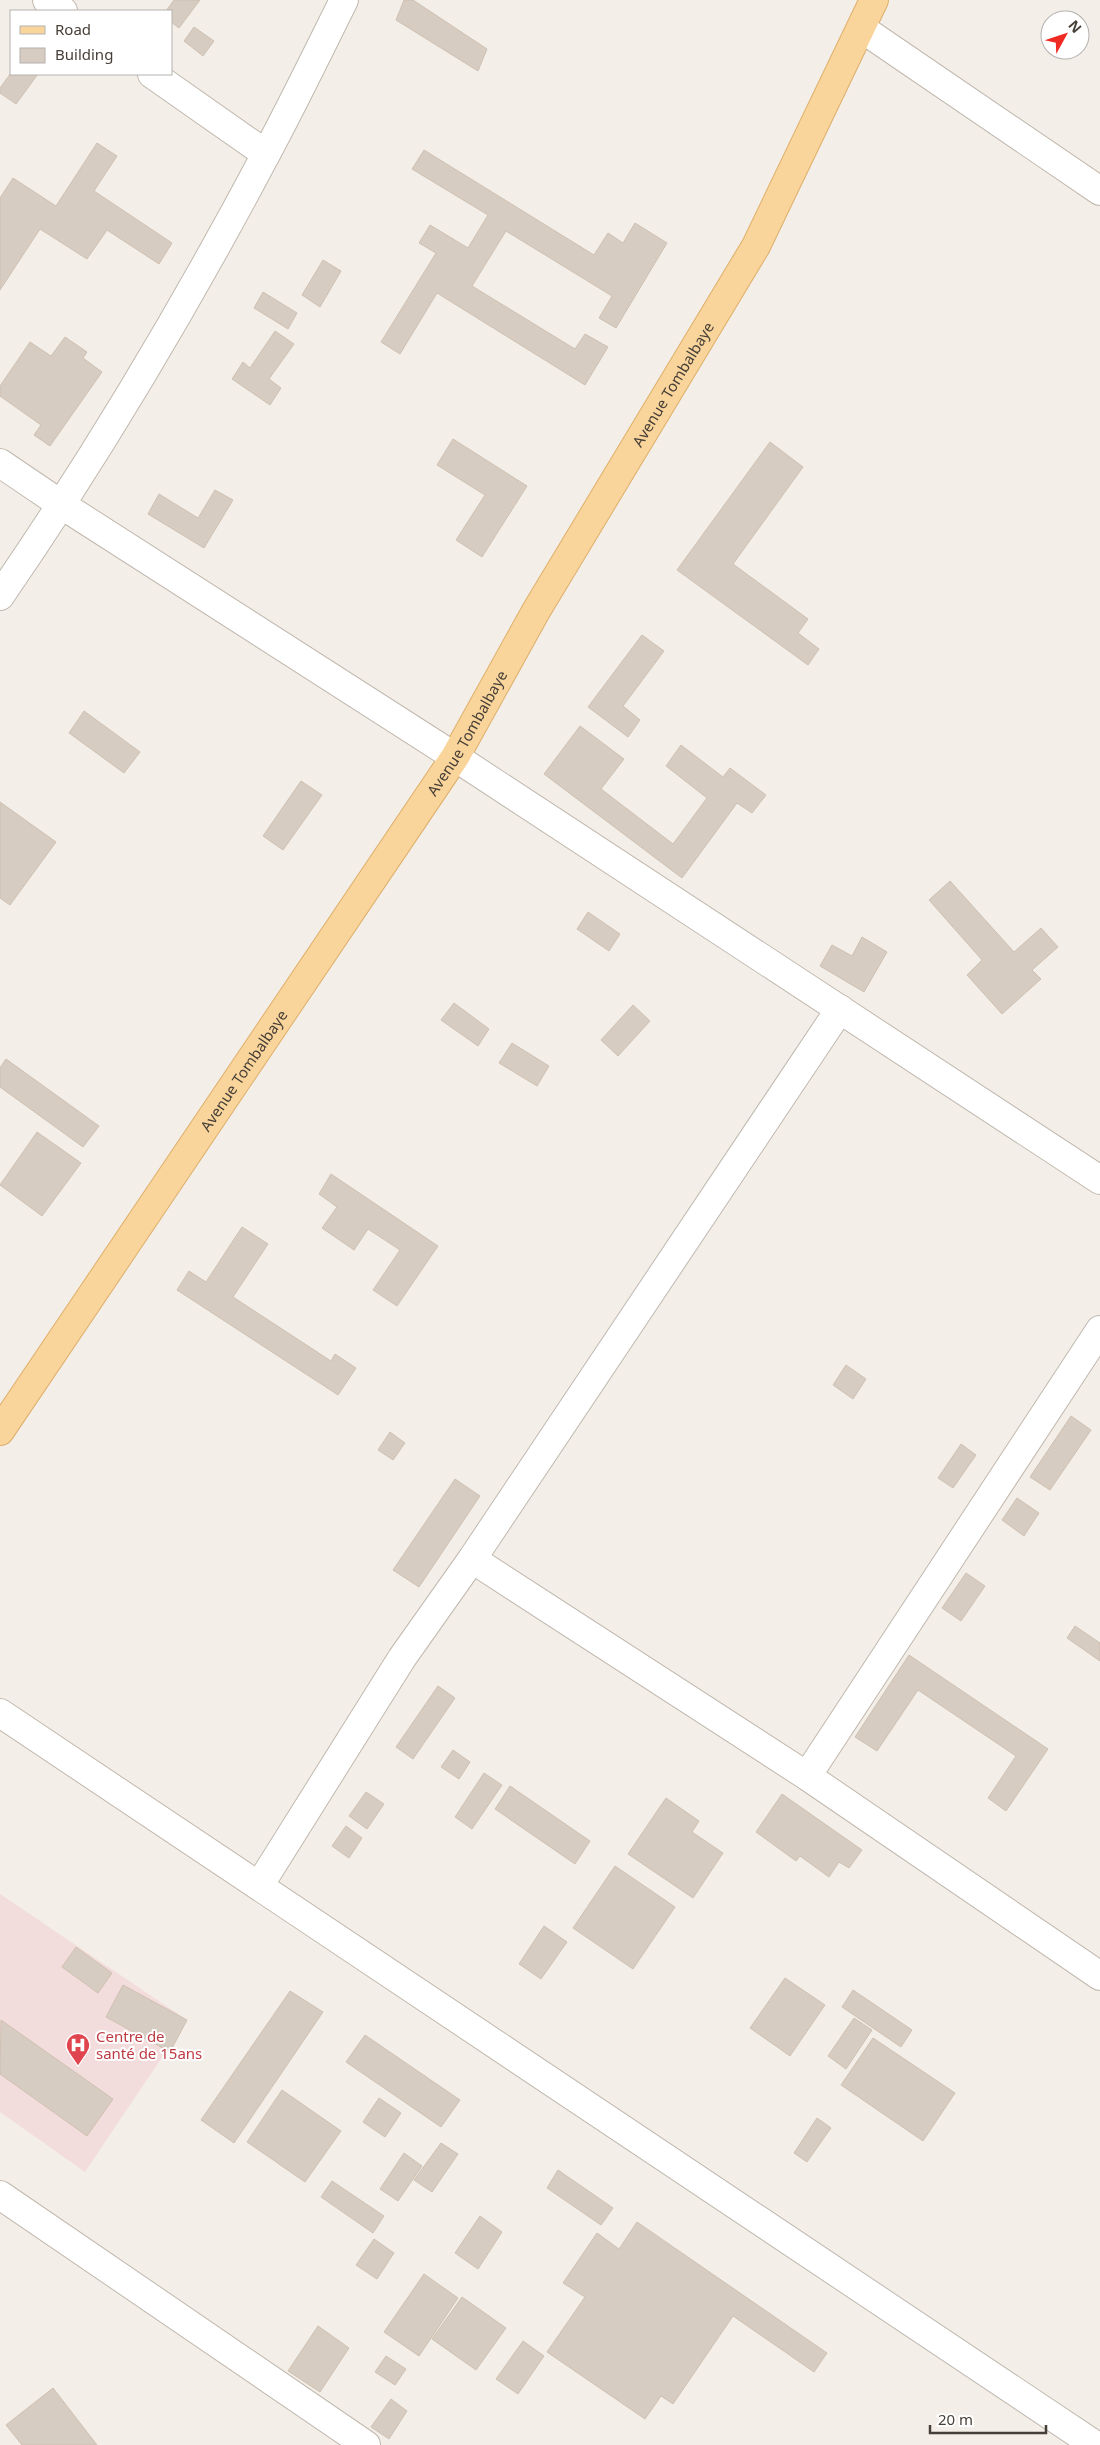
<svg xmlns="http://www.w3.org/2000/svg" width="1100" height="2445" font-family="'Noto Sans',sans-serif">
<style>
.medical{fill:#f3dddc}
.building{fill:#d7ccc1;stroke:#cfc0b2}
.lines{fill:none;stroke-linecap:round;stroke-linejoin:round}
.minor-casing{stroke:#c1b8ae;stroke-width:30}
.major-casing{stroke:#deaf6b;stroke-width:30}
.minor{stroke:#fff;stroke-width:28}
.major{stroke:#f9d49b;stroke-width:28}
.labels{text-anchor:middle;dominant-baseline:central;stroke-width:4;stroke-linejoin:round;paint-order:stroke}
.street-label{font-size:15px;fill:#463f37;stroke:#fff}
.health-label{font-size:15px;fill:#be3a42;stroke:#fff;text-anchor:start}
</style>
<rect width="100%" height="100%" fill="#f3efe8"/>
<path class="medical" d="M0,1894L187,2020L85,2172L0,2112Z"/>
<g class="building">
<path d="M174,0H200L179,28L171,22V11H166Z"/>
<path d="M404,0H413L487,49L478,71L396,20Z"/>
<path d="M194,27L214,41L203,56L184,41Z"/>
<path d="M11,73L38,74L16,104L0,93V88Z"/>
<path d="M97,143L117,156L94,191L172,243L159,264L107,230L87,259L40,229L0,290V198L13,178L56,206Z"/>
<path d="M424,150L594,255L608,233L623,243L635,223L667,243L616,328L599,318L612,296L506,231L472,286L575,349L585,334L608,347L585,385L437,293L400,354L381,342L436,253L419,243L430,225L468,248L488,215L412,169Z"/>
<path d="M323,260L341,271L320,307L302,295Z"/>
<path d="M263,292L297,313L288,329L254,308Z"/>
<path d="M275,331L294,344L269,379L281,388L270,405L232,379L243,362L250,368Z"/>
<path d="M65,337L87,352L83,358L102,372L50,446L34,435L41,425L0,396V386L30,342L51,356Z"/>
<path d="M453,439L527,486L482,557L456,540L485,495L437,465Z"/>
<path d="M770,442L803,467L733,564L808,619L798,633L819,649L808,665L677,570Z"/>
<path d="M215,490L233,500L204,548L148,514L159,494L198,518Z"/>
<path d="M642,635L664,651L623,706L640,720L628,737L588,707Z"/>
<path d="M84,711L140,752L124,773L69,733Z"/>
<path d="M580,726L624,759L601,789L673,844L707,798L666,766L681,745L723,777L730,768L766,795L752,813L737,803L682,878L544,774Z"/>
<path d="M301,781L322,795L283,850L263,836Z"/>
<path d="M0,802L56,842L10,905L0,898Z"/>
<path d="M950,881L1014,952L1041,928L1058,947L1032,970L1041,979L1002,1014L967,975L982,960L929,900Z"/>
<path d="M588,912L620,934L609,951L577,929Z"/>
<path d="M862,937L887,952L864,992L820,966L832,945L852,956Z"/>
<path d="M454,1003L489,1029L478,1046L441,1020Z"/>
<path d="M633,1005L650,1021L618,1056L601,1040Z"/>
<path d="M512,1043L549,1066L537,1086L499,1063Z"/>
<path d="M6,1059L99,1126L83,1147L0,1087V1068Z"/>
<path d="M37,1132L81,1163L42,1216L0,1185Z"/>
<path d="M331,1174L438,1246L397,1306L373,1290L400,1250L368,1229L354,1250L322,1228L337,1207L319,1194Z"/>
<path d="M242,1227L268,1244L233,1297L331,1361L335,1354L356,1368L338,1395L177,1290L189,1271L206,1282Z"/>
<path d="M846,1365L866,1379L853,1399L833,1385Z"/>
<path d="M1071,1416L1091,1430L1050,1490L1030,1477Z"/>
<path d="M390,1432L405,1443L393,1460L378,1450Z"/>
<path d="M961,1444L976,1455L953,1488L938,1478Z"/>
<path d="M455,1479L480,1496L419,1587L393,1570Z"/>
<path d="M1017,1498L1039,1513L1024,1536L1002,1520Z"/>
<path d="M966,1573L985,1586L961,1621L942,1608Z"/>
<path d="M1075,1626L1100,1643V1661L1067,1638Z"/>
<path d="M909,1655L1048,1749L1006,1811L988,1798L1016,1756L918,1690L877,1751L855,1737Z"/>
<path d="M438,1686L455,1698L413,1759L396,1747Z"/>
<path d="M453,1750L470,1762L459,1779L441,1767Z"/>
<path d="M484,1773L502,1785L472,1829L455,1817Z"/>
<path d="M510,1786L590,1841L575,1864L495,1809Z"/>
<path d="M366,1792L384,1804L367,1829L349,1816Z"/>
<path d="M782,1794L862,1850L849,1868L839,1862L829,1877L800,1856L796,1861L756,1832Z"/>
<path d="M666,1798L699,1821L692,1832L723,1853L693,1898L628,1854Z"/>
<path d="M346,1826L362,1838L349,1858L332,1846Z"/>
<path d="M615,1866L675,1907L633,1969L573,1928Z"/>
<path d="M544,1926L567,1942L541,1979L519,1964Z"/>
<path d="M76,1947L112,1973L98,1993L62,1967Z"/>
<path d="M785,1978L825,2005L790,2056L750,2028Z"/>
<path d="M123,1985L187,2020L170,2052L106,2017Z"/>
<path d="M853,1990L912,2030L901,2047L842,2007Z"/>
<path d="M290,1991L323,2012L234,2143L201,2120Z"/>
<path d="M854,2018L872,2030L846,2069L828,2056Z"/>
<path d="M1,2020L113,2099L87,2136L0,2074Z"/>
<path d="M365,2035L460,2100L441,2127L346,2062Z"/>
<path d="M873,2038L955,2093L923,2141L841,2085Z"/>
<path d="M282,2090L341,2131L305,2182L247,2142Z"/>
<path d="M379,2098L401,2113L385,2137L363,2122Z"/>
<path d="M817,2118L831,2128L807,2162L794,2153Z"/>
<path d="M441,2143L458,2154L432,2192L414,2180Z"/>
<path d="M404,2153L422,2166L398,2201L380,2189Z"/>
<path d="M558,2170L613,2208L601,2225L547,2188Z"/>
<path d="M332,2181L384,2216L373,2233L321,2197Z"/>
<path d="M480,2216L502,2232L478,2269L455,2253Z"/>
<path d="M637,2222L827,2353L814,2372L733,2316L673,2404L661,2396L645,2419L547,2352L585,2297L563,2283L597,2233L619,2249Z"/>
<path d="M374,2239L394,2253L377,2279L356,2265Z"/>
<path d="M424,2274L458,2298L419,2356L384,2332Z"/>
<path d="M462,2297L506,2328L476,2370L432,2339Z"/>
<path d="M318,2326L349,2348L320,2392L288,2371Z"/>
<path d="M523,2341L544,2356L518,2394L496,2379Z"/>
<path d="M386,2356L406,2369L395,2385L375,2372Z"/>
<path d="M53,2388L97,2445H22L6,2425Z"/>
<path d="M391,2399L407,2411L389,2439L371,2427Z"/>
</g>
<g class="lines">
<g class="minor-casing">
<g id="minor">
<path d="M47,0L63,11"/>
<path d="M861,28L1100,191"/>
<path d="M152,74L266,154"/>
<path d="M0,463L62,505L455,757L1100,1180"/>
<path d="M0,596C97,455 185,307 265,156C293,104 318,52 344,0"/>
<path d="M472,1559L807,1776L1100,1976"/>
<path d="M0,1713L1095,2445"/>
<path d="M807,1776L1100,1330"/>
<path d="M259,1886L402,1658L472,1559L840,1009"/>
<path d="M0,2195L366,2445"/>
</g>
</g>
<g class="major-casing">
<g id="major">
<path id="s1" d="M0,1431L455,757L536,611L756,246L874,0"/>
</g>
</g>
<use href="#minor" class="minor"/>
<use href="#major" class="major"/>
</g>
<defs>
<g id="hospital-pin" transform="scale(1.25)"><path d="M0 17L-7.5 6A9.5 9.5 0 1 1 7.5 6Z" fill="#e0444e" stroke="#fff"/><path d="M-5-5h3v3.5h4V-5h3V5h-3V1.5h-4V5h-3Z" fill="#fff"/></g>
</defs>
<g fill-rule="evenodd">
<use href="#hospital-pin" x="78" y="2045"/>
</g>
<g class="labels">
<g class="street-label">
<text stroke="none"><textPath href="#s1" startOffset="1245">Avenue Tombalbaye</textPath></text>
<text stroke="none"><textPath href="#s1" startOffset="840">Avenue Tombalbaye</textPath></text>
<text stroke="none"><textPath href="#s1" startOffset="435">Avenue Tombalbaye</textPath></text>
</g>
<g class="health-label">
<text x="96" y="2036">Centre de<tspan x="96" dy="17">santé de 15ans</tspan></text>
</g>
</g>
<rect x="10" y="10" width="162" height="65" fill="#ffffff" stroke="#b5b2af"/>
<rect x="20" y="26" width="25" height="8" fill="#f9d49b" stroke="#b5b2af"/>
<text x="55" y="35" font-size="15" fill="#463f37">Road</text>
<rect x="20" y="48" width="25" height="15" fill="#d7ccc1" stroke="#b5b2af"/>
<text x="55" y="60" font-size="15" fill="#463f37">Building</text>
<g transform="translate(1065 35) rotate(50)"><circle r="24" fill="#ffffff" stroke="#b5b2af"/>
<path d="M0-4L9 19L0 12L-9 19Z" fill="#f02b23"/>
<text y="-8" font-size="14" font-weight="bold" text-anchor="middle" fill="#463f37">N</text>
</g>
<path d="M930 2425v8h116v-8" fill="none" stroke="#463f37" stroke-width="2.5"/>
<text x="938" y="2425" font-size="15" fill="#463f37" stroke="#ffffff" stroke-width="4" paint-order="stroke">20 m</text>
</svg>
